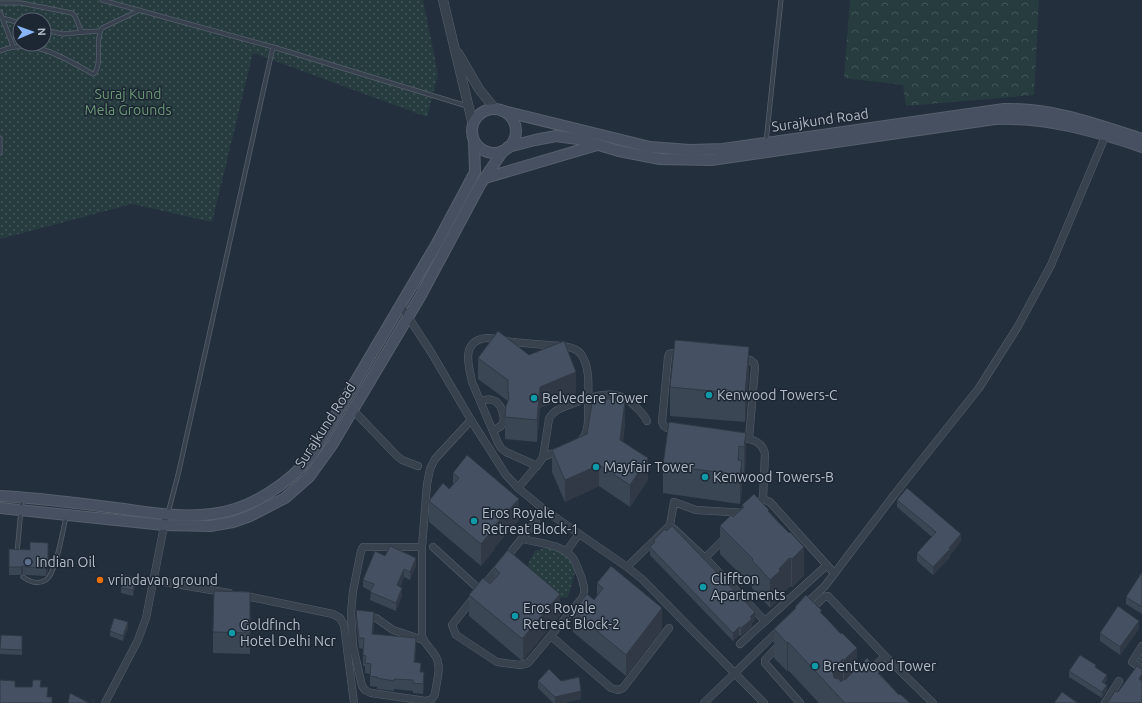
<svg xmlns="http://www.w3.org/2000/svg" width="1142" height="703" font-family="Ubuntu,sans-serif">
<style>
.forest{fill:url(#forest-crowns)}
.park{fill:url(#park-dots);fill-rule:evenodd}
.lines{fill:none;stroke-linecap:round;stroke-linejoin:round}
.service-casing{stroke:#565f6c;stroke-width:5}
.minor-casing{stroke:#565f6c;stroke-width:8}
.tertiary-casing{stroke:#565f6c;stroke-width:10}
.secondary-casing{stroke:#565f6c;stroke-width:12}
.service{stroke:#38414e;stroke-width:3.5}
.minor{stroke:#38414e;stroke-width:7}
.tertiary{stroke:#38414e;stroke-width:9}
.secondary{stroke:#465061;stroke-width:10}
.wall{fill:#3b4654}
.shaded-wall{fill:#303945}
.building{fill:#455162;stroke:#303945}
.culture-dot{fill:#0f9aa8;stroke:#1d2633;stroke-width:1.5}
.service-dot{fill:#5c6f8a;stroke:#1d2633;stroke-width:1.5}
.food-dot{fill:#e8710a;stroke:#1d2633;stroke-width:1.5}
.labels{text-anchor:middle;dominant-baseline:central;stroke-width:3;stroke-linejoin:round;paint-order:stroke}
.park-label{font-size:14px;fill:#6b9a76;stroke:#1d2633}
.street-label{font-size:14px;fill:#b4bcc9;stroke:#1d2633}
.poi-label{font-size:14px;fill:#b4bcc9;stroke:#1d2633;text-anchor:start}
</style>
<defs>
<pattern id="forest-crowns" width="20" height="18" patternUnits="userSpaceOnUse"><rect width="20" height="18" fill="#263c3f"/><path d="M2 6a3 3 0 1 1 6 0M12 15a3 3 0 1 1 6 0" fill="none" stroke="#435659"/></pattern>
<pattern id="park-dots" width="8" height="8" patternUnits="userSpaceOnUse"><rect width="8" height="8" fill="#263c3f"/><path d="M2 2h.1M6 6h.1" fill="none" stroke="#435659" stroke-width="1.8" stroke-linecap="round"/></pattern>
</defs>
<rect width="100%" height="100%" fill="#242f3e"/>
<path class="forest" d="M850,0H1039L1034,95L906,106L903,85L844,78Z"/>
<g class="park">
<path d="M0,0H423L438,74L427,117L253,53L212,222L132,204L0,239ZM20,20H44V44H20Z"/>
<path d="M553,547C558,550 565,553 570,557C580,567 571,586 568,597L554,599L526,574L529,562L535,551L544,548Z"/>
</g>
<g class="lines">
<g class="service-casing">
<g id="service">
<path d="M102,0L273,47L467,106"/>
<path d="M0,3H21L72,13L75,16L81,31L85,32L100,31"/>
<path d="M0,12L13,46"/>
<path d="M2,18L20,23"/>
<path d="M44,30L63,34L84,32"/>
<path d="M0,51C33,37 64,58 93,74L95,73C103,60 94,41 102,28L140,10"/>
<path d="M0,138V153"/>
<path d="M766,142L781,0"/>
<path d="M168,513L178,475L273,47"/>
<path d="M17,553L22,498"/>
<path d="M23,577C30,582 38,585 46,580C56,574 63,529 66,517"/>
</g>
</g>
<g class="minor-casing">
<g id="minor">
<path d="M401,306L431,352L471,420L506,475L518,488L546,511L627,567L642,579L764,703"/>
<path d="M741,359L750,360L754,363L755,367L749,439"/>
<path d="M480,401C496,396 503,405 504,421L501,426L493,431"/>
<path d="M353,410L396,455L402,460L418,466"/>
<path d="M678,430L667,428L664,426L662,422L668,357L669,354L673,353L683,354"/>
<path d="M738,437C750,439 762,440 765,454L763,499"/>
<path d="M543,457L559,451"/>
<path d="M537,466L506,452L501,448L498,443L472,382C470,371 465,355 471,346C474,341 481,338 487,338C495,338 503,340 511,342C523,343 535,344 547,345C558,346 574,345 581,354C591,369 588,388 588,405C588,417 590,432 580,442"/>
<path d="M518,488L540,462L543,457L549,419C554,409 564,407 574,403C597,394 619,388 637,408C641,412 645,416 647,421"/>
<path d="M760,501L763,499L770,502L834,573"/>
<path d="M674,529L709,562L765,621"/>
<path d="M422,547H363L361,551L353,591L351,613L353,646L362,686L365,690L371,693L426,701L432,699L435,694C436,683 442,667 436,657C432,649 425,645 422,636V547L427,484L430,469L435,459L471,420"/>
<path d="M433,547L480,590"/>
<path d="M566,552L579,534"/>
<path d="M705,558L725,538"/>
<path d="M627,567L670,525L674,502L696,510L747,513"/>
<path d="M152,580L229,593"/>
<path d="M482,588L536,521"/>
<path d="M241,595L333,614L340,618L344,625L354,703"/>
<path d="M475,596L452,625L456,635L497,662L520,665L528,663L583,597C586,589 583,584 581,576C578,570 576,562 572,557C561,544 538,543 523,539"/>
<path d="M805,605L825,586L894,495L979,388L1017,328L1051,265L1107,132"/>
<path d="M810,611L824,597L828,596L885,656L933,703"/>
<path d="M366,615L376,618L393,630L423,640"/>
<path d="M551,636L611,688L618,690L623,688L669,628"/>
<path d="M740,644L827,565"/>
<path d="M780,644L765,660V663L800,703"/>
<path d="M1142,646L1132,662L1142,669"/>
<path d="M868,673L885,656"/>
<path d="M105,703L138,640L146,618L165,521"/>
<path d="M704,703L780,629"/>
<path d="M1105,703L1119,681"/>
</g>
</g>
<g class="tertiary-casing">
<g id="tertiary">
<path d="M443,0L473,125"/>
<path d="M458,53L479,89L495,109"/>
</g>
</g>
<g class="secondary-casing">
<g id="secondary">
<circle cx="494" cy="131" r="22"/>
<path d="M503,111L650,147L690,150L723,149L1004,109C1054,108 1096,124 1142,139"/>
<path d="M508,147L535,140L556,136L578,139L619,151L660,159L711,160L995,119C1046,117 1095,131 1142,147"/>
<path d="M485,178L597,145"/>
<path d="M0,496C42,498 83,504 124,509C153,513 183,518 212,514C249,510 289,484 312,455L436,245L475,172L474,141"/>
<path d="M0,508L164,525L210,526L233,522L250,516L285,498L309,477L332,445L420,297L480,185L503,151"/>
</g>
</g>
<use href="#service" class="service"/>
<use href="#minor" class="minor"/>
<use href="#tertiary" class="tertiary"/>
<use href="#secondary" class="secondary"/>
</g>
<g class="wall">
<path d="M478,358L576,394L540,408L537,442L505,439V417L508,401L478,379Z"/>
<path d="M749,375L745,422L670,416V387Z"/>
<path d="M625,423L623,442L648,480L630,507L599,486L565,502L552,472V450Z"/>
<path d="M746,433V461L744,475H742V489L740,504L663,493V465Z"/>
<path d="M453,473L519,520L495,547V549L481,566L429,522V501L449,489L453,485Z"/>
<path d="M897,500L961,541L950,555V557L933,575L917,561V553L932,537L897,507Z"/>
<path d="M742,505L769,513L804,575L792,587L791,586L788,588L780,596V599L770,608L752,588V586L720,554V526L733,517L742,509Z"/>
<path d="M654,540L755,620L752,623V627L741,636L739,635L733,641L650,555V547L654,544Z"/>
<path d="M48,543V573L46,576L26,575L23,574L21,575H9V549L30,550Z"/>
<path d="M385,556L416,566L410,580L404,577L400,587L402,596L396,611L370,600L371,591L363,587V580Z"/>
<path d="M494,567L560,615L523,660H521L469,616V595L490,584L494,580Z"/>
<path d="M1142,572V614L1126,604V597Z"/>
<path d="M136,583L133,596L121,593V588Z"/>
<path d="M597,583L662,629L626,676L573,632V611L594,600L597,596Z"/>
<path d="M795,607L822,614L857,668L880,674L899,695L910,703H819L788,670L787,671L774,658V629L795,609Z"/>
<path d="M356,610L374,623L373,634L416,648L415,662L421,672L424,682L423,694L413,693V691L394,689V691L377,689V687L370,686V674L365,673V666H363V649L359,648L356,620Z"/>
<path d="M250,613V654L213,653V632Z"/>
<path d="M128,628L123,641L110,636V631Z"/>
<path d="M1139,629L1120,655L1100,641V633Z"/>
<path d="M22,642V655L0,654V647Z"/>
<path d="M1142,650V663L1139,661V655Z"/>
<path d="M1096,668L1107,680L1104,683L1107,690L1102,698L1069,677V671Z"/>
<path d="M538,681H561L581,699L564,703H553L538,688Z"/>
</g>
<g class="shaded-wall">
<path d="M749,347V375L745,422V394Z"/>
<path d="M576,372V394L540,408L537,442V420L540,387Z"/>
<path d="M625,401V423L620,461V440Z"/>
<path d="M746,433V461L744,475V447Z"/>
<path d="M739,446V475L738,460Z"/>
<path d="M648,458V480L630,507V485Z"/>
<path d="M742,461V489L740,504V475Z"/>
<path d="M599,465V486L565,502V480Z"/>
<path d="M519,499V520L495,547V549L481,566V544L494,526Z"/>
<path d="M961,534V541L950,555V557L933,575V567Z"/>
<path d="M48,543V573L46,576V568Z"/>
<path d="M804,547V575L792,587V559Z"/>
<path d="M416,558V566L410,580V572Z"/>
<path d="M791,558V586L780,596V599L770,608V580L779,569Z"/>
<path d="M23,566V574L21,575V567Z"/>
<path d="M404,569V577L397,593V585Z"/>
<path d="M136,578V583L133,596V590Z"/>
<path d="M402,588V596L396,611V603Z"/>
<path d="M560,594V615L523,660V638Z"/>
<path d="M662,608V629L626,676V655Z"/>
<path d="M374,612V623L372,644V634Z"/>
<path d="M755,612V620L752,623V627L741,636V628L750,617Z"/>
<path d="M1139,621V629L1120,655V647Z"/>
<path d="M128,622V628L123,641V636Z"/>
<path d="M739,627V635L733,641V633Z"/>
<path d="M416,638V648L414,672V662Z"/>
<path d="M788,642V670L787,671V643Z"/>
<path d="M857,648V676L844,688V660Z"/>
<path d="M843,659V687L836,694L831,670Z"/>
<path d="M424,672V682L423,694V684Z"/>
<path d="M1142,674V679L1139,684V679Z"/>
<path d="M1107,675V680L1102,687V682Z"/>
<path d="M1107,685V690L1102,698V692Z"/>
<path d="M581,691V699L564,703H555V697Z"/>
</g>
<g class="building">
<path d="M498,331L529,355L564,341L576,372L540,387L537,420L505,417L506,406L509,399L508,390V380L478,358Z"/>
<path d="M675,340L749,347L745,394L670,387Z"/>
<path d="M593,397L625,401L620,440L648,458L630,485L599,465L565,480L552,450L587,434Z"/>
<path d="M669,422L746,433L744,447L739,446L738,460L742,461L740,475L663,465Z"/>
<path d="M467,455L519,499L494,526L495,527L481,544L429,501L443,483L449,489L459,478L453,473Z"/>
<path d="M907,488L961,534L949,548L950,549L933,567L917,553L936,532L897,500Z"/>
<path d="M754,494L769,510L768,511L781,525L789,533L790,532L804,547L792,559L791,558L788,559L779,569L780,571L770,580L752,560L753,559L720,526L731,515L733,517L744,507L742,505Z"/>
<path d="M672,526L755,612L750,617L752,619L741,628L739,627L733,633L650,547L655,542L654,540L665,529L666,531Z"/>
<path d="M30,542L48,543V565L46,568L26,567L23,566L21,567H9V549L30,550Z"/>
<path d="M390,546L416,558L410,572L404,569L397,585L402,588L396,603L370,592L374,584L363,580L375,551L385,556Z"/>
<path d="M508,550L560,594L523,638H521L469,595L483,578L490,584L500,573L494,567Z"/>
<path d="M611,566L662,608L626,655L573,611L587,594L594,600L603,588L597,583Z"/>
<path d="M1142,572V607L1126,597Z"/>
<path d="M125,575L136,578L133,590L121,588Z"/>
<path d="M214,591L250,592V633L213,632Z"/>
<path d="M806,595L822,611L820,612L827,619L841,634L842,633L857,648L844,660L843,659L831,670L833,673L834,678L839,679L841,682L844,679L845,680L867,658L880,672L878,673L899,695L900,694L910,703H845L788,642L787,643L774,629L796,608L795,607Z"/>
<path d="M1118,606L1139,621L1120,647L1100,633Z"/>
<path d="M356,610L374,612L372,634L416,638L414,662L421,663L420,672H424L423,684L413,683V680L394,679V681L377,678V677L370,676L371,664L365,663L366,656L363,655L364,638H359Z"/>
<path d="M114,618L128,622L123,636L110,631Z"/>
<path d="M1,635L22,636V650L0,649Z"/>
<path d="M1142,650V658L1139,655Z"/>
<path d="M1080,655L1096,665L1095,667L1107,675L1102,682L1107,685L1102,692L1069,671Z"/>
<path d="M1137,666L1141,669L1142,668V674L1139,679L1142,681V703H1104L1109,701L1115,691L1118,692Z"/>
<path d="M549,669L561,681L579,677L581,691L555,697L538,681Z"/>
<path d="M0,680L15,681V687H32L33,680H41L40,687H48L47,697H52V703H0Z"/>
<path d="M1062,692L1078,703H1054Z"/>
<path d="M70,693L89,703H68Z"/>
</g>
<g class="culture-dot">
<circle cx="709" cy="395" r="4"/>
<circle cx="534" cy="398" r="4"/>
<circle cx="596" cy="467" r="4"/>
<circle cx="705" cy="477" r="4"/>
<circle cx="474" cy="521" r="4"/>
<circle cx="703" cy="587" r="4"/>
<circle cx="515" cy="616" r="4"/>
<circle cx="232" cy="633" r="4"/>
<circle cx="815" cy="666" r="4"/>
</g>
<circle class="service-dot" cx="28" cy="562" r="4"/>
<circle class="food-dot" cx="100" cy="580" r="4"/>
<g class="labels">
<g class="park-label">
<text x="128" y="94">Suraj Kund<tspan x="128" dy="16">Mela Grounds</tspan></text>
</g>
<g class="street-label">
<text transform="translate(820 120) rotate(-8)">Surajkund Road</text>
<text transform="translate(325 425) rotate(-57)">Surajkund Road</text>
</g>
<g class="poi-label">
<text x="717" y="395">Kenwood Towers-C</text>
<text x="542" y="398">Belvedere Tower</text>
<text x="604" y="467">Mayfair Tower</text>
<text x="713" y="477">Kenwood Towers-B</text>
<text x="482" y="513">Eros Royale<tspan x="482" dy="16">Retreat Block-1</tspan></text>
<text x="36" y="562">Indian Oil</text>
<text x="711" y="579">Cliffton<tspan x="711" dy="16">Apartments</tspan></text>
<text x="108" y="580">vrindavan ground</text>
<text x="523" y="608">Eros Royale<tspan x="523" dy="16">Retreat Block-2</tspan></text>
<text x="240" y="625">Goldfinch<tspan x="240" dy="16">Hotel Delhi Ncr</tspan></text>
<text x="823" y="666">Brentwood Tower</text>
</g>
</g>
<g transform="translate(32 32) rotate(88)"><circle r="19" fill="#1d2633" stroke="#59626f"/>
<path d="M0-3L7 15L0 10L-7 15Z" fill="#8ab4f8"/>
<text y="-6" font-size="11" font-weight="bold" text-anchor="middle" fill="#b4bcc9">N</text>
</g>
</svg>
